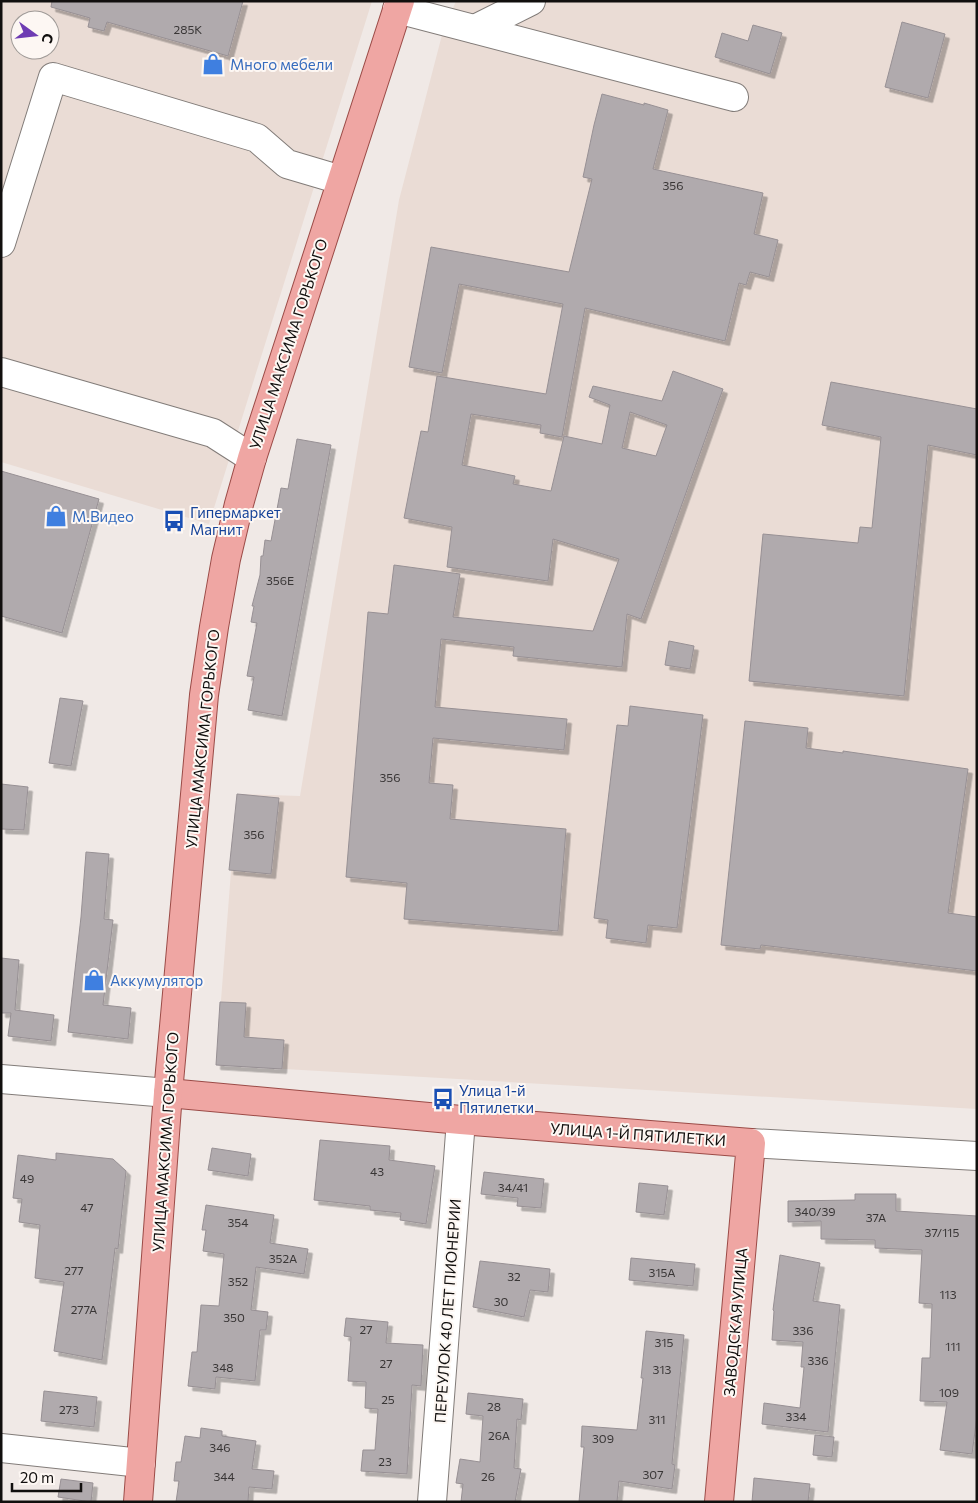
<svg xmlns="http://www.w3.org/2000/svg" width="978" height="1503" font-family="Commissioner,sans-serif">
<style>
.built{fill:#eadcd5;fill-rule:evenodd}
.building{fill:#b0aaad;stroke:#979094;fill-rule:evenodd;filter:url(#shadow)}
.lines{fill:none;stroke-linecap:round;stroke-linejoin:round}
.minor-casing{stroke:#827c79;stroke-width:30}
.major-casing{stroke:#9b4b47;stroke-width:30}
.minor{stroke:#fff;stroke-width:28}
.major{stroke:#efa6a3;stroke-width:28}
.labels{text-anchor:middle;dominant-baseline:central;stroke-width:4;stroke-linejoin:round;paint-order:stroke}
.number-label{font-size:12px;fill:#393636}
.shop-label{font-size:15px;fill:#366cbe;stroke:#fdf7f3;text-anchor:start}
.street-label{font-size:15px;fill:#110f0e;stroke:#fdf7f3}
.transit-label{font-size:15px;fill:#164399;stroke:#fdf7f3;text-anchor:start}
</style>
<defs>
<filter id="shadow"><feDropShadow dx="4.5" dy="4.5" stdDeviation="0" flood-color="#0004"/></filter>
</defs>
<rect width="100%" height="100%" fill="#f0e9e6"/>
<g class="built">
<path d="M1,1H372L209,524L1,462ZM20,20H50V50H20Z"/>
<path d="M456,1H977V1109L216,1065L237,794L300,796L399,200L442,35Z"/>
</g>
<g class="building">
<path d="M52,1H243L228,56L107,22L104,31L88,27L90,18L51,7Z"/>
<path d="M902,22L945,34L928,98L885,87Z"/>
<path d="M753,25L782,33L770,74L715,57L722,33L748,41Z"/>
<path d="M602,94L644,105V103L668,110L653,169L763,193L754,234L778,240L769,277L750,272L746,285L739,283L725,341L585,308L562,437L540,433L541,425L471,414L462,465L515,476L513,484L551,491L564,436L602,444L610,405L589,397L593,386L662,401L673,371L723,389L641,619L627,614L622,667L513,656L514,647L441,639L435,707L567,719L564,750L433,738L429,783L453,785L450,819L566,829L558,931L404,919L407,883L346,877L368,612L388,614L394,565L460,574L453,617L593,631L619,559L553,539L548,581L447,567L452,527L404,518L421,431L428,432L437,376L546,394L563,304L459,284L442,373L409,367L431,247L569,272L592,179L583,177L594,125ZM630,412L667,425L656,456L622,448Z"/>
<path d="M831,382L977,409V455L928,445L904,696L749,681L763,534L858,543L860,527L872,528L881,437L822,425Z"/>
<path d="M297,439L331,445L282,716L248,710L254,677L247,676L257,623L251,622L254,606H252L260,575L261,556H263L265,540L271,541L281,488L288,489Z"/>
<path d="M1,471L99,499L62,633L1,616Z"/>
<path d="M669,641L694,646L690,669L665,665Z"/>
<path d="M60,698L83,701L71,766L49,763Z"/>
<path d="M630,706L703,715L677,928L648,925L646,943L606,938L608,920L594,918L617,725L628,726Z"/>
<path d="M745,721L808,728L806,748L843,753V751L968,769L948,913L977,917V971L761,945L760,949L721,945Z"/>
<path d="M1,784L28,787L24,830L1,829Z"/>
<path d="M237,794L279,798L271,874L229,870Z"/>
<path d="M86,852L109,854L104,919L113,920L103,1005L131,1008L128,1039L68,1032L81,917Z"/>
<path d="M1,958L19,960L15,1010L54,1015L51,1041L8,1036L11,1013H1Z"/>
<path d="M220,1002L246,1003L244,1037L284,1040L282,1069L216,1065Z"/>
<path d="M320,1140L390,1146L389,1160L435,1166L426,1224L400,1220L401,1213L370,1210V1206L314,1200Z"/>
<path d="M212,1148L251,1154L248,1176L208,1170Z"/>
<path d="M56,1153L113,1159L126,1171L118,1249L115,1248L102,1360L54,1351L64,1282L35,1278L40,1225L19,1222L22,1199L13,1198L18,1155L56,1160Z"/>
<path d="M484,1172L544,1179L541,1208L517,1206L518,1198L481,1194Z"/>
<path d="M639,1183L668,1186L664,1215L636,1212Z"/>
<path d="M855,1194H896V1211L977,1216V1416L972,1454L940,1450L947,1402L920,1401L922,1358H930L932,1304L919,1303L922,1250L875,1248V1240L821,1239V1221L788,1222V1201L855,1200Z"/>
<path d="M206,1205L274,1215L270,1243L308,1249L304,1274L256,1267L251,1310L268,1312L266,1330H260L255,1381L216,1377L215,1389L188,1386L192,1352H197L201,1305L219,1306L224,1254L203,1251L206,1230H202Z"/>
<path d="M780,1255L820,1263L813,1301L840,1305L828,1432L762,1424L764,1403L800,1408L804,1367H801L803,1342L772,1340L774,1311L773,1310Z"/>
<path d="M631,1258L695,1264L693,1286L629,1280Z"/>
<path d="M480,1261L550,1269L548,1292L530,1290L524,1317L473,1307Z"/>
<path d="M346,1318L388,1322L386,1343L423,1345L421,1386L412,1385L407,1474L361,1471L363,1450H375L378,1409L365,1408L366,1382L348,1381L351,1337L344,1336Z"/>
<path d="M646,1331L684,1335L677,1410L672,1464L675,1465L672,1489L619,1481L617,1502H579L584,1447H581L582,1426L637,1430L643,1378H641Z"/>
<path d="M44,1391L97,1397L94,1427L41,1421Z"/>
<path d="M468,1393L523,1399L521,1420L517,1419L514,1468L521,1469L515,1502H461L463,1484L456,1483L460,1459L480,1462L483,1416L466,1414Z"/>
<path d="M201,1428L222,1431V1436L256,1441L252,1469L274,1471L272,1489L249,1487L248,1502H176L179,1481H174L176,1462H181L185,1436L200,1438Z"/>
<path d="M815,1435L834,1437L832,1457L813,1455Z"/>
<path d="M754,1478L810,1484L808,1502H752Z"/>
<path d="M61,1479L93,1483L91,1502L58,1497Z"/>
</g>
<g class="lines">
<g class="minor-casing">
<g id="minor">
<path d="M397,9L734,97"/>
<path d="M475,29L531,1"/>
<path d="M1,243L53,77L257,138L287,164L341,180"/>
<path d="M1,372L213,433L252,458"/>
<path d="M1,1079L168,1093"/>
<path d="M751,1143L977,1156"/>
<path d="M1,1448L141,1463"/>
<path d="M432,1502L461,1120"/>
</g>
</g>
<g class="major-casing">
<g id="major">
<path d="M168,1093L461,1120L751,1143L719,1502"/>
<path d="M138,1502L168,1093L204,695L214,627L226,559L239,504L252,458L400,1"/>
</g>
</g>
<use href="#minor" class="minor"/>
<use href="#major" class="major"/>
</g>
<defs>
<g id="shop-bare" transform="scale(1.725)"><path d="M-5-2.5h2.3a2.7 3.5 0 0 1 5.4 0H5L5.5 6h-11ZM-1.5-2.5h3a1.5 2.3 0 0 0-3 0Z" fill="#3f7fe0" stroke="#fdf7f3" stroke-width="2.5" paint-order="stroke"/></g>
<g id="bus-bare" transform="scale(1.725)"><path d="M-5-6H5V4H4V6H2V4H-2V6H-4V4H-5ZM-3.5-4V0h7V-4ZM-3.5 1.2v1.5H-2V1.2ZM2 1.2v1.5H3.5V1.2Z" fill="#1a4fb4" stroke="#fdf7f3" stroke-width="2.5" paint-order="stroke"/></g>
</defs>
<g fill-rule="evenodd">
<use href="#shop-bare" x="213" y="64"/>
<use href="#shop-bare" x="56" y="516"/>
<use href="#bus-bare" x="174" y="521"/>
<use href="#shop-bare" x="94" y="980"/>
<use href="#bus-bare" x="443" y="1099"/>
</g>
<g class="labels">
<g class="number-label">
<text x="188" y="29">285К</text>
<text x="673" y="185">356</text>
<text x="280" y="580">356Е</text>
<text x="390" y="777">356</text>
<text x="254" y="834">356</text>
<text x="377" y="1171">43</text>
<text x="27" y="1178">49</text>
<text x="513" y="1187">34/41</text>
<text x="87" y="1207">47</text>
<text x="815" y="1211">340/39</text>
<text x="876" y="1217">37А</text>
<text x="238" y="1222">354</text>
<text x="942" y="1232">37/115</text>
<text x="283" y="1258">352А</text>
<text x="74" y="1270">277</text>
<text x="662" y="1272">315А</text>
<text x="514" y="1276">32</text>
<text x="238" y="1281">352</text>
<text x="948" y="1294">113</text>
<text x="501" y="1301">30</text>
<text x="84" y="1309">277А</text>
<text x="234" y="1317">350</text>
<text x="366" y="1329">27</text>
<text x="803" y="1330">336</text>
<text x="664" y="1342">315</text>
<text x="953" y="1346">111</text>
<text x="818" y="1360">336</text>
<text x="386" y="1363">27</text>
<text x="223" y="1367">348</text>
<text x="662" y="1369">313</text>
<text x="949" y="1392">109</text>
<text x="388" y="1399">25</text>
<text x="494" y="1406">28</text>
<text x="69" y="1409">273</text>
<text x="796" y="1416">334</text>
<text x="657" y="1419">311</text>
<text x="499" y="1435">26А</text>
<text x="603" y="1438">309</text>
<text x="220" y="1447">346</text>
<text x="385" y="1461">23</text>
<text x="653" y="1474">307</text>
<text x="224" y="1476">344</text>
<text x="488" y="1476">26</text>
</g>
<g class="shop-label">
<text x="230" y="64">Много мебели</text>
<text x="72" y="516">М.Видео</text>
<text x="110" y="980">Аккумулятор</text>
</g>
<g class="street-label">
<text transform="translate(288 344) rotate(-72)">УЛИЦА МАКСИМА ГОРЬКОГО</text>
<text transform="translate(202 739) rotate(-84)">УЛИЦА МАКСИМА ГОРЬКОГО</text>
<text transform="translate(638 1134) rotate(4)">УЛИЦА 1-Й ПЯТИЛЕТКИ</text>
<text transform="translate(165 1142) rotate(-86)">УЛИЦА МАКСИМА ГОРЬКОГО</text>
<text transform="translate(447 1311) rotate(-86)">ПЕРЕУЛОК 40 ЛЕТ ПИОНЕРИИ</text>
<text transform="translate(735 1322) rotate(-85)">ЗАВОДСКАЯ УЛИЦА</text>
</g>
<g class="transit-label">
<text x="190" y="512">Гипермаркет<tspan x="190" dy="17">Магнит</tspan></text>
<text x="459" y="1090">Улица 1-й<tspan x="459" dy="17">Пятилетки</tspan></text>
</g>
</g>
<rect width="978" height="1503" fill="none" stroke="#110f0e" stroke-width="5"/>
<g transform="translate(35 35) rotate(105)"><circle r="24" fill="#fdf7f3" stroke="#9f9a97"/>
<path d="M0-4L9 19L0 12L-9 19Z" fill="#6e3cb3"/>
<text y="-8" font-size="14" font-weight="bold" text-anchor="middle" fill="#110f0e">С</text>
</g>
<path d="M12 1483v8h69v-8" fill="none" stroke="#110f0e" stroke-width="2.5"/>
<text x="20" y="1483" font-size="15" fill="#110f0e" stroke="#fdf7f3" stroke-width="4" paint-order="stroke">20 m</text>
</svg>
